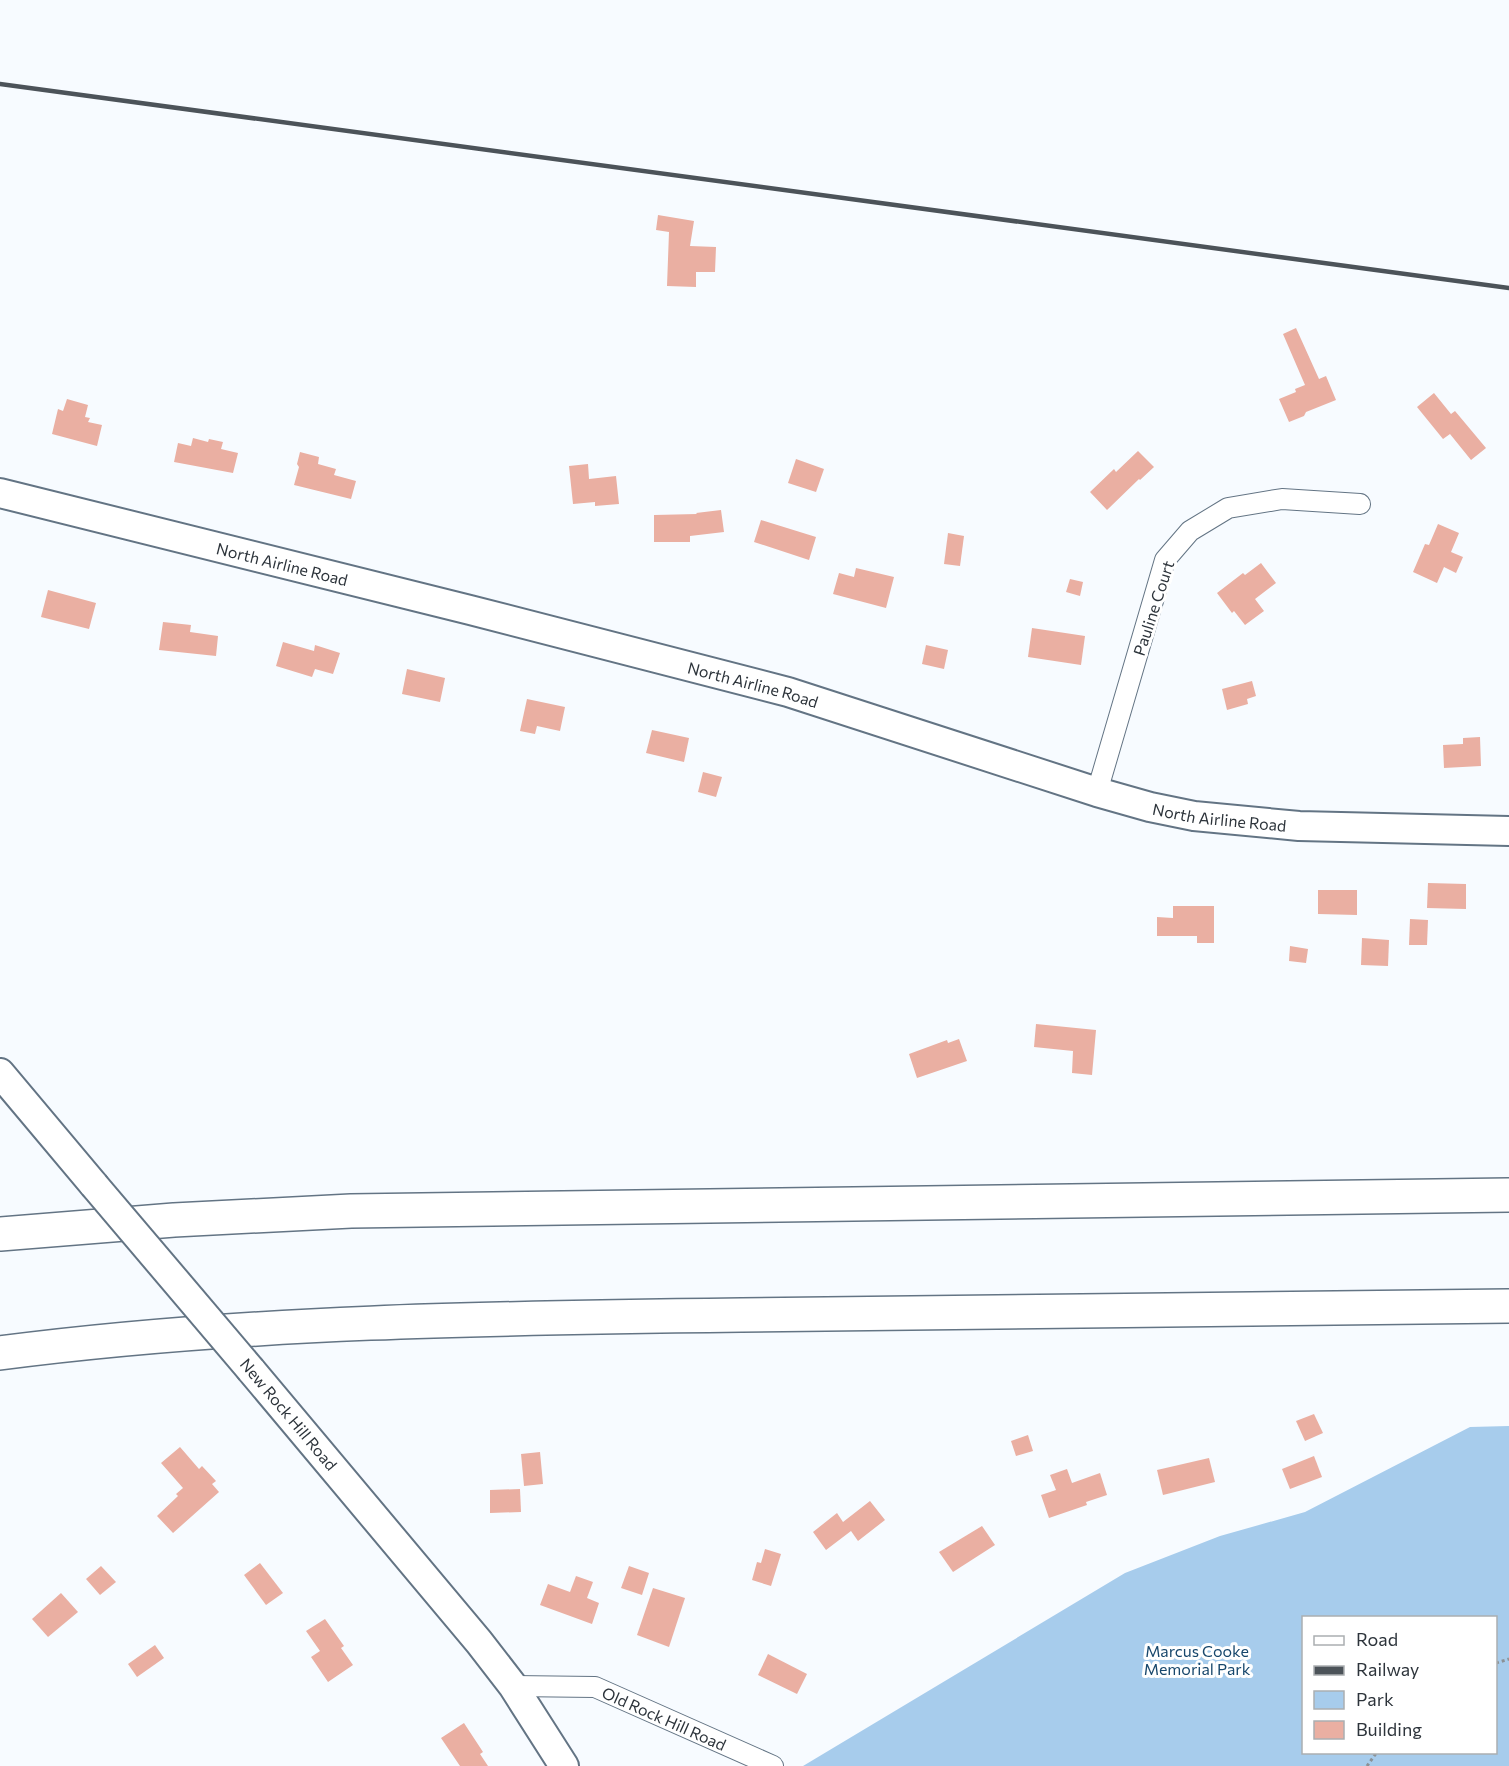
<svg xmlns="http://www.w3.org/2000/svg" width="1509" height="1766" font-family="Commissioner,sans-serif">
<style>
.green{fill:#a7ccec;fill-rule:evenodd}
.building{fill:#eaafa2}
.lines{fill:none;stroke-linecap:round;stroke-linejoin:round}
.minor-casing{stroke:#637484;stroke-width:22}
.secondary-casing{stroke:#637484;stroke-width:32}
.motorway-casing{stroke:#637484;stroke-width:36}
.path{stroke:#8b9196;stroke-width:3;stroke-dasharray:3 3;stroke-linecap:butt}
.minor{stroke:#fff;stroke-width:20}
.secondary{stroke:#fff;stroke-width:28}
.motorway{stroke:#fff;stroke-width:33}
.rail{stroke:#4c5359;stroke-width:4.5}
.secondary-bridge-casing{stroke:#637484;stroke-width:32;stroke-linecap:butt}
.secondary-bridge{stroke:#fff;stroke-width:28}
.labels{text-anchor:middle;dominant-baseline:central;stroke-width:6;stroke-linejoin:round;paint-order:stroke}
.street-label{font-size:16px;fill:#2d343b;stroke:#fff}
.park-label{font-size:16px;fill:#17476c;stroke:#fff}
</style>
<rect width="100%" height="100%" fill="#f7fbff"/>
<path class="green" d="M1509,1426V1766H803L1125,1573L1220,1536L1305,1512L1470,1427ZM1304,1618H1496V1752H1304Z"/>
<g class="building">
<path d="M658,215L694,221L690,246L716,247L715,272H696V287L667,286L669,232L656,230Z"/>
<path d="M1296,328L1319,379L1326,376L1336,400L1306,412L1304,416L1289,422L1279,399L1296,392L1295,389L1305,385L1283,334Z"/>
<path d="M1434,393L1451,414L1455,411L1486,448L1471,460L1450,434L1443,439L1417,407Z"/>
<path d="M67,399L88,405L85,417L90,418L88,422L102,425L97,446L52,434L58,409L63,411Z"/>
<path d="M193,438L208,442L209,439L223,442L221,449L238,453L233,473L174,462L178,443L191,446Z"/>
<path d="M1138,451L1154,467L1140,480L1139,479L1107,510L1090,492L1114,469L1116,472Z"/>
<path d="M300,452L319,457L318,464L336,469L334,475L356,481L351,499L294,485L299,467L297,464Z"/>
<path d="M796,459L824,469L816,492L788,483Z"/>
<path d="M588,464L589,479L616,476L619,504L595,506V502L573,504L569,466Z"/>
<path d="M721,510L724,532L690,536V542H654V515L697,514L696,513Z"/>
<path d="M761,520L816,537L809,560L754,542Z"/>
<path d="M1438,524L1459,533L1451,552L1463,557L1456,573L1444,567L1437,583L1413,572L1425,544L1429,545Z"/>
<path d="M948,533L964,536L960,566L944,564Z"/>
<path d="M1261,563L1276,583L1255,599L1264,611L1245,625L1234,611L1232,613L1217,593L1243,573L1245,575Z"/>
<path d="M856,568L894,577L886,608L833,594L839,573L854,577Z"/>
<path d="M1070,579L1083,582L1080,596L1066,592Z"/>
<path d="M48,590L96,603L89,629L41,617Z"/>
<path d="M163,622L191,625L190,632L218,636L216,656L159,650Z"/>
<path d="M1032,628L1085,636L1081,665L1028,657Z"/>
<path d="M283,642L314,651L315,645L340,653L333,674L315,669L312,677L276,666Z"/>
<path d="M926,645L948,650L944,669L922,664Z"/>
<path d="M407,669L445,678L440,702L402,694Z"/>
<path d="M1252,681L1256,696L1247,699L1248,704L1227,710L1222,689Z"/>
<path d="M527,699L565,707L560,731L537,726L535,734L520,731Z"/>
<path d="M652,730L689,738L684,762L646,753Z"/>
<path d="M1480,737L1481,766L1444,768L1443,745L1463,744V738Z"/>
<path d="M703,772L722,777L716,797L698,792Z"/>
<path d="M1428,883L1466,884V909L1427,908Z"/>
<path d="M1318,890H1357V915L1318,914Z"/>
<path d="M1173,906H1214V943H1197V936H1157V917L1173,918Z"/>
<path d="M1410,919L1428,920L1427,945H1409Z"/>
<path d="M1362,938L1389,940L1388,966L1361,965Z"/>
<path d="M1290,946L1308,949L1306,963L1289,961Z"/>
<path d="M1036,1024L1096,1030L1092,1075L1072,1073L1073,1051L1034,1047Z"/>
<path d="M959,1039L967,1061L917,1078L909,1054L947,1040L948,1043Z"/>
<path d="M1314,1414L1323,1433L1305,1441L1296,1421Z"/>
<path d="M1028,1435L1033,1451L1016,1456L1011,1441Z"/>
<path d="M180,1447L199,1469L202,1466L216,1481L212,1484L219,1492L173,1533L157,1516L178,1496L176,1494L183,1488L161,1463Z"/>
<path d="M540,1452L543,1484L524,1486L521,1454Z"/>
<path d="M1314,1456L1322,1477L1290,1489L1282,1469Z"/>
<path d="M1209,1458L1215,1482L1163,1495L1157,1470Z"/>
<path d="M1067,1469L1072,1483L1100,1473L1107,1495L1086,1502L1087,1505L1049,1518L1041,1495L1056,1490L1050,1475Z"/>
<path d="M520,1489L521,1512L490,1513V1490Z"/>
<path d="M870,1501L885,1520L858,1541L851,1531L826,1550L813,1532L837,1513L843,1522Z"/>
<path d="M982,1526L995,1545L953,1572L939,1552Z"/>
<path d="M765,1549L781,1554L771,1586L752,1580L757,1562L761,1563Z"/>
<path d="M260,1563L283,1593L266,1605L244,1575Z"/>
<path d="M101,1566L116,1582L100,1595L86,1579Z"/>
<path d="M629,1566L649,1573L642,1595L621,1588Z"/>
<path d="M576,1576L593,1582L587,1598L599,1603L592,1624L540,1605L548,1584L570,1592Z"/>
<path d="M653,1588L685,1598L669,1647L637,1635Z"/>
<path d="M61,1593L78,1612L48,1637L32,1619Z"/>
<path d="M325,1619L344,1646L341,1648L353,1665L328,1682L311,1657L320,1651L306,1631Z"/>
<path d="M155,1645L164,1658L137,1677L128,1664Z"/>
<path d="M768,1654L807,1674L797,1694L758,1675Z"/>
<path d="M464,1723L483,1752L480,1754L488,1766H460L441,1738Z"/>
</g>
<g class="lines">
<g class="minor-casing">
<g id="minor">
<path d="M1097,792L1165,560L1190,531L1228,508L1282,499L1360,504"/>
<path id="s1" d="M513,1686L595,1687L773,1766"/>
</g>
</g>
<g class="secondary-casing">
<g id="secondary">
<path id="s2" d="M0,493L470,610L788,692L1097,792L1150,807L1194,816L1299,826L1509,831"/>
<path d="M0,1073L94,1185"/>
<path d="M251,1370L479,1642L513,1686L564,1766"/>
</g>
</g>
<g class="motorway-casing">
<g id="motorway">
<path d="M0,1234L174,1220L351,1211L1509,1195"/>
<path d="M0,1353C246,1321 495,1318 742,1315C998,1312 1253,1309 1509,1306"/>
</g>
</g>
<g class="path">
<path d="M1496,1663L1509,1659"/>
<path d="M1367,1766L1377,1752"/>
</g>
<use href="#minor" class="minor"/>
<use href="#secondary" class="secondary"/>
<use href="#motorway" class="motorway"/>
<path class="rail" d="M0,84L1509,288"/>
<g class="secondary-bridge-casing">
<path id="secondary-bridge" d="M94,1185L251,1370"/>
</g>
<use href="#secondary-bridge" class="secondary-bridge"/>
</g>
<g class="labels">
<g class="street-label">
<text stroke="none"><textPath href="#s2" startOffset="291">North Airline Road</textPath></text>
<text transform="translate(1153 608) rotate(-72)">Pauline Court</text>
<text stroke="none"><textPath href="#s2" startOffset="777">North Airline Road</textPath></text>
<text stroke="none"><textPath href="#s2" startOffset="1263">North Airline Road</textPath></text>
<text transform="translate(289 1414) rotate(50)">New Rock Hill Road</text>
<text stroke="none"><textPath href="#s1" startOffset="158">Old Rock Hill Road</textPath></text>
</g>
<g class="park-label">
<text x="1197" y="1650">Marcus Cooke<tspan x="1197" dy="18">Memorial Park</tspan></text>
</g>
</g>
<rect x="1302" y="1616" width="195" height="138" fill="#ffffff" stroke="#abaeb1" stroke-width="1.5"/>
<rect x="1314" y="1636" width="30" height="9" fill="#ffffff" stroke="#abaeb1" stroke-width="1.5"/>
<text x="1356" y="1646" font-size="18" fill="#2d343b">Road</text>
<rect x="1314" y="1666" width="30" height="9" fill="#4c5359" stroke="#abaeb1" stroke-width="1.5"/>
<text x="1356" y="1676" font-size="18" fill="#2d343b">Railway</text>
<rect x="1314" y="1691" width="30" height="18" fill="#a7ccec" stroke="#abaeb1" stroke-width="1.5"/>
<text x="1356" y="1706" font-size="18" fill="#2d343b">Park</text>
<rect x="1314" y="1721" width="30" height="18" fill="#eaafa2" stroke="#abaeb1" stroke-width="1.5"/>
<text x="1356" y="1736" font-size="18" fill="#2d343b">Building</text>
</svg>
